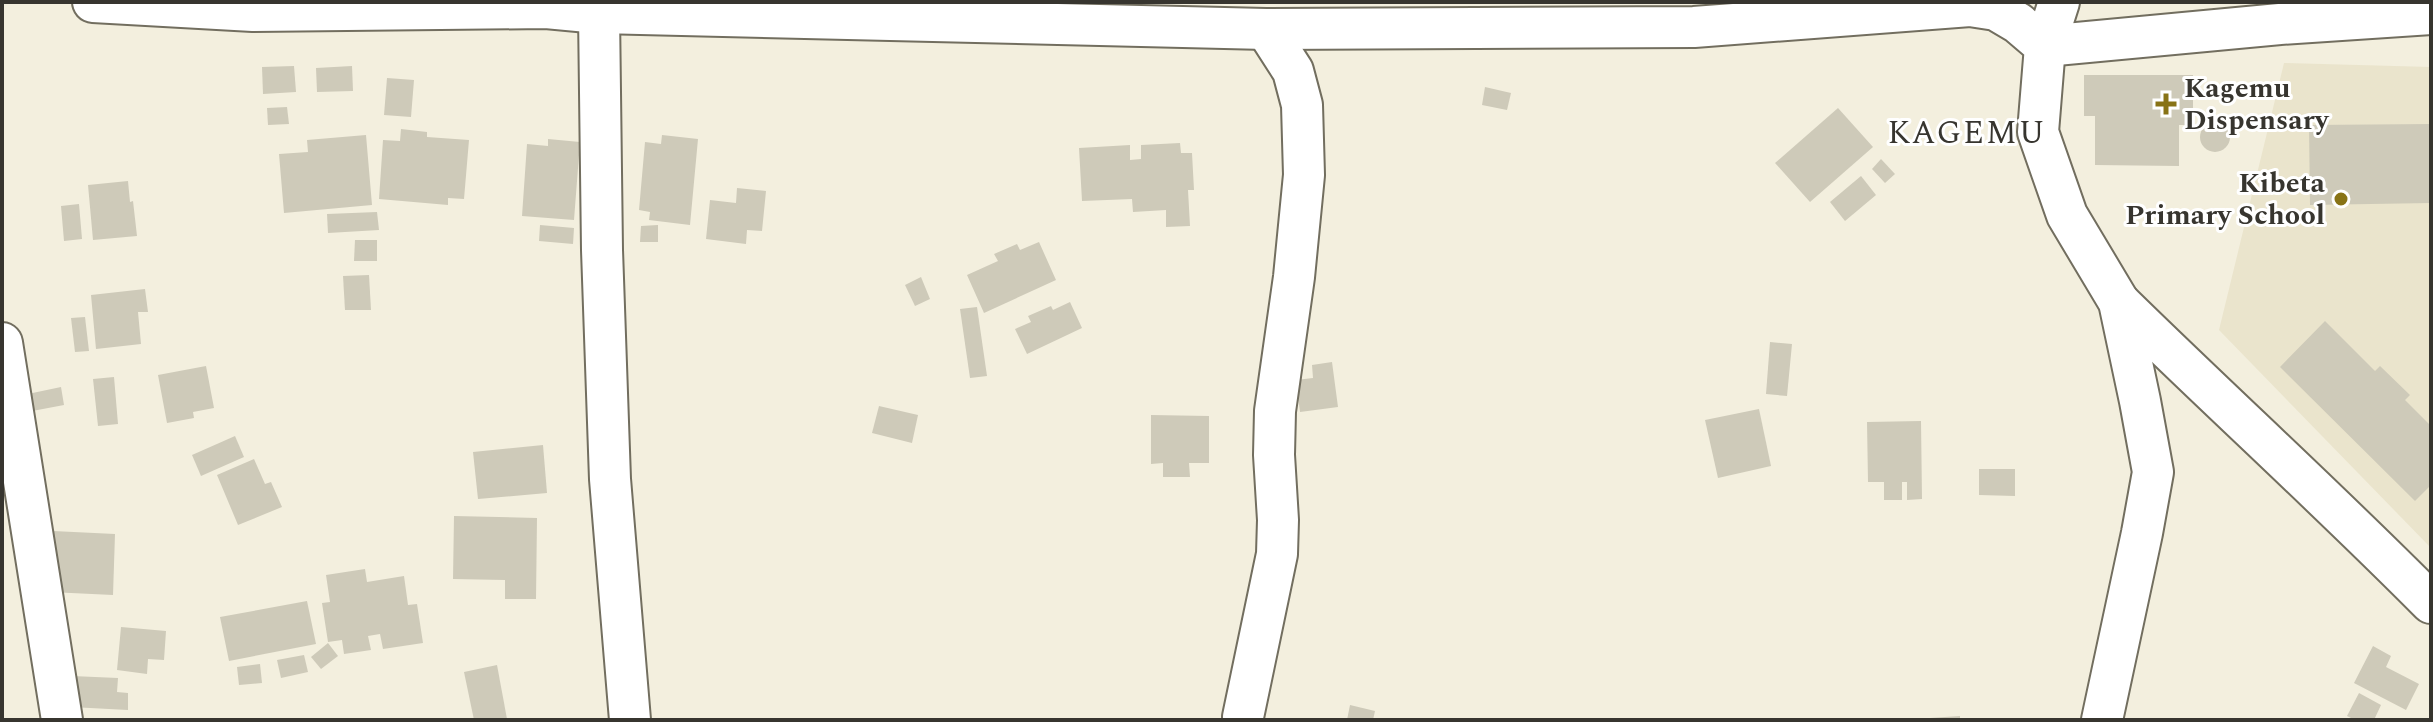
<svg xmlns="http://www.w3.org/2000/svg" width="2433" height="722" font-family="Spectral,serif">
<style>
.built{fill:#eae4cc}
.building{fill:#cecab9}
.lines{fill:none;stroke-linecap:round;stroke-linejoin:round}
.minor-casing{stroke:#726e5f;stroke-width:44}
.minor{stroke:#fff;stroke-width:40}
.poi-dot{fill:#887316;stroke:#fff;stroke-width:3}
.labels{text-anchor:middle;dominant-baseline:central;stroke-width:6;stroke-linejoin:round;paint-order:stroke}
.poi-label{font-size:28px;font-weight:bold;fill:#37352f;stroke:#fff;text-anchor:start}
.quarter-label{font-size:32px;letter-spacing:2px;fill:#37352f;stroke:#fff}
</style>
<rect width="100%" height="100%" fill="#f3efde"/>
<path class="built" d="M2284,63L2431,67V548L2219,330Z"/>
<g class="building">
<path d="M294,66L296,92L263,94L262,67Z"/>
<path d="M352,66L353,91L317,92L316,68Z"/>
<path d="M2084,75H2193V125H2179V166L2095,165V116H2084Z"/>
<path d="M387,78L414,80L411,117L384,115Z"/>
<path d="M1485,87L1511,93L1507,110L1482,105Z"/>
<path d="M287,107L289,124L268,125L267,108Z"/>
<path d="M1838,108L1873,147L1810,202L1775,163Z"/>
<circle cx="2215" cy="137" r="15"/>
<path d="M2431,124V203L2310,205L2309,125Z"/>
<path d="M401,129L427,132V137L469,140L464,199L448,198V205L379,199L383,140L400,141Z"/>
<path d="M366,135L372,205L284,213L279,154L308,152L307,140Z"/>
<path d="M662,135L698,139L690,225L649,220L650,212L639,210L645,142L661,144Z"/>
<path d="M548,139L580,142L574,220L522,216L527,144L548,146Z"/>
<path d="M1180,143L1181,153H1192L1194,190H1188L1190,226L1166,227V210L1133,212L1132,199L1082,201L1079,148L1130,145V160L1141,159V145Z"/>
<path d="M1881,159L1895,174L1885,183L1872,169Z"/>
<path d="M1861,176L1876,195L1845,221L1830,202Z"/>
<path d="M128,181L130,202L133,201L137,236L93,240L88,185Z"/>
<path d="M737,188L766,191L762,231L747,230L746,244L706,239L710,200L736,203Z"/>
<path d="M79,204L82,239L64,241L61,206Z"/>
<path d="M377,212L379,230L328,233L327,214Z"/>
<path d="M540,225L574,228L573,244L539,241Z"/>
<path d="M658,225V242H640L641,226Z"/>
<path d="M355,240H377V261H354Z"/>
<path d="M1039,242L1056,280L984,313L967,275L998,261L994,254L1017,244L1020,250Z"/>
<path d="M369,275L371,310H345L343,276Z"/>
<path d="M921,277L930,299L915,306L905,285Z"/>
<path d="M145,289L148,312H138L141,344L96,349L91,295Z"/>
<path d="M1070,302L1082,328L1027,354L1015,329L1031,322L1028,316L1051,306L1053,310Z"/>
<path d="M977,307L987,376L970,378L960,309Z"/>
<path d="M85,317L89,351L75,352L71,318Z"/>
<path d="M2325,321L2375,371L2380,366L2410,395L2405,400L2431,426V485L2415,501L2280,367Z"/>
<path d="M1770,342L1792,344L1787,396L1766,394Z"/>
<path d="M1332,362L1338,407L1300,412L1296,380L1313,378L1312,365Z"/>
<path d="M206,366L214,408L193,412L194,418L167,423L158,375Z"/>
<path d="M114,377L118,424L98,426L93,379Z"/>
<path d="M61,387L64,405L27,412L23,395Z"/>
<path d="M879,406L918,415L912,443L872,433Z"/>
<path d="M1759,409L1771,466L1718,478L1705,420Z"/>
<path d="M1151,415L1209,416V463H1189L1190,477H1163V463L1151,464Z"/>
<path d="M1921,421L1922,499L1907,500V482H1902V500H1884V482H1868L1867,422Z"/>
<path d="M235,436L244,457L201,476L192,455Z"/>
<path d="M543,445L547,493L478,499L473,452Z"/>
<path d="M254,459L265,484L271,482L282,507L238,525L217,475Z"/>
<path d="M1979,469H2015V496L1979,495Z"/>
<path d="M454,516L537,518L536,599H505V580L453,579Z"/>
<path d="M53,531L115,534L113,595L50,592Z"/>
<path d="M365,569L367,582L404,576L408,605L417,604L423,643L383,649L380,634L368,636L371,650L344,654L342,640L328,642L322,603L330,602L326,575Z"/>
<path d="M307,601L316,644L229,661L220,617Z"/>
<path d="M121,627L166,631L164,660L148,659L147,674L117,670Z"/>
<path d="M328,643L338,656L321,669L311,657Z"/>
<path d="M2373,646L2391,656L2386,667L2419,684L2406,710L2354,683Z"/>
<path d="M304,655L308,672L281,678L277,660Z"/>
<path d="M260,664L262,683L239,685L237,667Z"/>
<path d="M497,665L507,719L474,720L464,672Z"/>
<path d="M72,676L118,678L117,692L128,693V710L71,707Z"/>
<path d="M2359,693L2381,705L2374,720H2355L2347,716Z"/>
<path d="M1350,705L1375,711L1373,720H1347Z"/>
<path d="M1960,716V720H1930V718Z"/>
</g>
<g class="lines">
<g class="minor-casing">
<g id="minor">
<path d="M93,2L253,11L546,8L599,13L1266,29L1694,27L1970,6L1996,10L2018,23L2045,46L2038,132L2067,215L2119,302L2140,401L2153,472L2142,533L2102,720"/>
<path d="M2059,2L2045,46L2280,24L2431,14"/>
<path d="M599,13L602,250L610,479L630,720"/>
<path d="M2119,302C2222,403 2329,500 2431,603"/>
<path d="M2,343L62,720"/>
<path d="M1243,717L1277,554L1278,520L1274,455L1275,411L1294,277L1304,175L1302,105L1293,71L1266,29"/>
</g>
</g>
<use href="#minor" class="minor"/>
</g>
<g class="poi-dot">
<path d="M2162 92h8v8h8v8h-8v8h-8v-8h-8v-8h8z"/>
<circle cx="2341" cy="199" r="8"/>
</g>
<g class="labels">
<g class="poi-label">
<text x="2184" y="88">Kagemu<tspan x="2184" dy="32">Dispensary</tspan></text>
<text x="2325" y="183" text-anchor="end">Kibeta<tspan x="2325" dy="32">Primary School</tspan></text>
</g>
<g class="quarter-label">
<text x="1967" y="133">KAGEMU</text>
</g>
</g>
<rect width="2433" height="722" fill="none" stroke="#37352f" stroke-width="8"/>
</svg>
